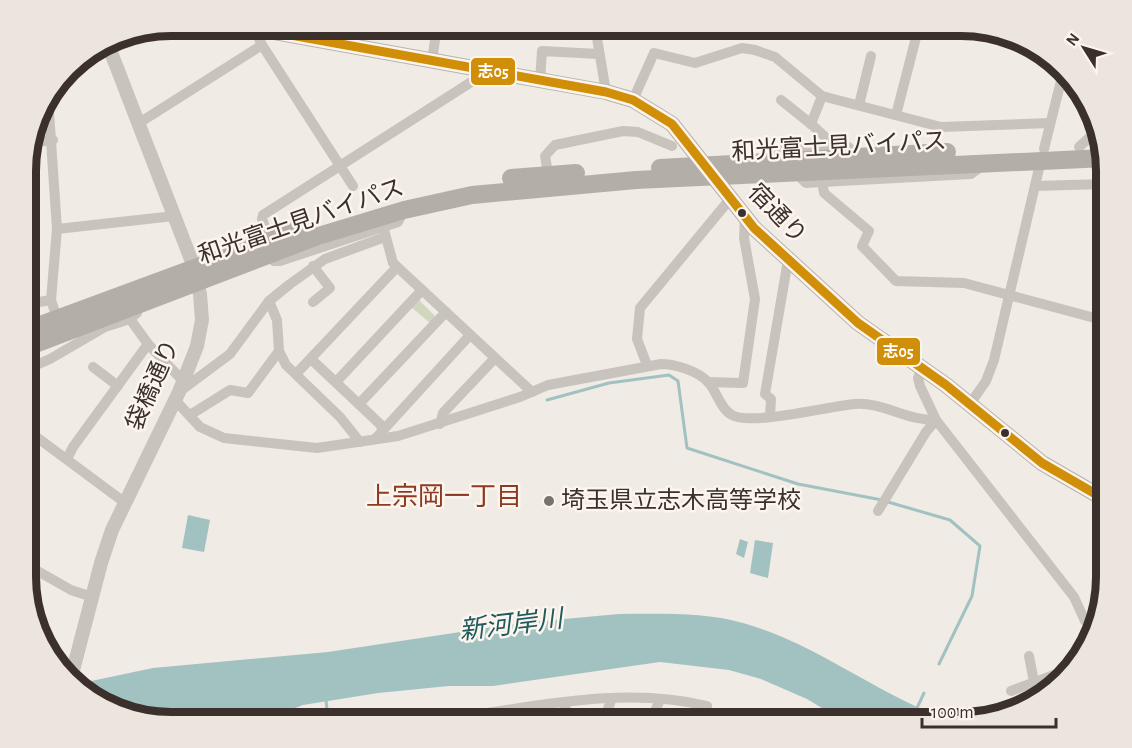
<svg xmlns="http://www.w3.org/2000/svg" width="1132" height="748" font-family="'Alegreya Sans','Noto Sans JP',sans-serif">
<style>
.green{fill:#d1d6bf}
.water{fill:#a1c2c1}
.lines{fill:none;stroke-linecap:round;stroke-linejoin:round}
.stream{stroke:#a1c2c1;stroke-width:3}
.minor{stroke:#c9c3be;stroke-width:10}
.tertiary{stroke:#c9c3be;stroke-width:14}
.primary{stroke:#b8b1ad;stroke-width:16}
.trunk{stroke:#b4aea8;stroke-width:18}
.bus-1-casing{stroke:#fbf5ee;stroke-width:14}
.bus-1{stroke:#d18e09;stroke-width:9}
.bus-dot{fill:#3b302b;stroke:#fbf5ee;stroke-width:2}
.poi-dot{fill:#7a716c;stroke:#fbf5ee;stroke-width:2}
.labels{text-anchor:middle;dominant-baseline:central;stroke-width:5;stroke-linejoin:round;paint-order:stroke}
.street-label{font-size:24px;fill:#3b302b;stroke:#fbf5ee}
.poi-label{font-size:24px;fill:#3b302b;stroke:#fbf5ee;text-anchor:start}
.neighbourhood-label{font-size:26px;fill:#8c3b22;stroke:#fbf5ee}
.water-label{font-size:26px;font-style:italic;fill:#1f5a5e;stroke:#fbf5ee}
.rim{fill:none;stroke:#3b302b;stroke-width:8}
.line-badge{stroke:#fbf5ee;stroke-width:2}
.badge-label{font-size:16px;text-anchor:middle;font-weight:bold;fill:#fff}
</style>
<rect width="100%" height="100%" fill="#f0ebe5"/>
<path class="green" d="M419,300L436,317L430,323L411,307Z"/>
<g class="water">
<path d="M188,515L210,520L204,552L182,548Z"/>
<path d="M740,539L748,542L744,558L736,554Z"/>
<path d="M755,540L773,543L768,578L750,573Z"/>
<path d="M619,614C660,614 704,612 743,623C819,644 881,698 955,722H845L807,699L761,679L729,670L660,662L493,686H449L378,693L303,705L285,712L190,722H171L90,698L77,684L153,668L328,652L520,623Z"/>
</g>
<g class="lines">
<g class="stream">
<path d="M547,400L609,383L669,375L678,381L687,448L798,484L882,500"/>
<path d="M888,502L950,520L980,546L972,596L939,664"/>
<path d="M326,700L328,719"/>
<path d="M917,708L924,693"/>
</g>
<g class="minor">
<path d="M595,26L606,92"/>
<path d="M254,28L262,45L353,186"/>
<path d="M432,61L437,26"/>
<path d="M540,81L542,51L598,54"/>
<path d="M822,96L811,124L836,147"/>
<path d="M48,97L57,229L51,300L58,321"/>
<path d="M633,100L654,53L695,63L742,48L755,50L775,57L822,96L941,127L1050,123"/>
<path d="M781,100L811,124"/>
<path d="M859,105L871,56"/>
<path d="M896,115L919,26"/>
<path d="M139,123L262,45"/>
<path d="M30,143L53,140"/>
<path d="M1079,147L1090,137L1098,136"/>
<path d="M1044,149L1063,73"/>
<path d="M774,160L782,149L848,147L860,156"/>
<path d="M548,173L545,156L555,145L623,131L638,132L672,146"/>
<path d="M796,173L806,183L822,182L971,174L982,166"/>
<path d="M822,182L824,193L869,231L862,246L896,281L964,283L1106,321"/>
<path d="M1035,186L1106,184"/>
<path d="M383,226L393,263L532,392"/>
<path d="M57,229L174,216"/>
<path d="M270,240L262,219L263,215L476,79L483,70"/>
<path d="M266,255L274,261H280L398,222L404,210"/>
<path d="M313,302L330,288L313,266"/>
<path d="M27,304L51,300"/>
<path d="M130,319L148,344L184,382"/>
<path d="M279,351L286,365L340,417L360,442"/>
<path d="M311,359L381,425L382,430"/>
<path d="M647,365L637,339L640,308L730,199"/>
<path d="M93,367L118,386"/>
<path d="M922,368L918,378L920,386L936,420L1074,597L1085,621L1092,628"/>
<path d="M27,369L50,359L105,327L130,319L137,313L138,306"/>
<path d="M296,374L397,267"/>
<path d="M336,382L422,290"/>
<path d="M708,382L743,383L755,299L744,238L745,218"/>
<path d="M179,392L230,354L269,301L290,284L325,259L385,237"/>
<path d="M175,400L200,427L224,438L317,448L398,436L520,397L548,385L661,364C675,364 698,371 708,382C717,391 720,409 732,415C751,426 830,406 855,404C883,402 908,421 936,420"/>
<path d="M359,404L446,312"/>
<path d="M970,404L986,381L994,360L1041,160"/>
<path d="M190,415L230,390L248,393L279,351L277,320L269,301"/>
<path d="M770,416L771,399L765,394L788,260"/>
<path d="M440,424L443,413L495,358"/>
<path d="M27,430L124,502"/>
<path d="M376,438L470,335"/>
<path d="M67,459L73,447L148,344"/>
<path d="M878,511L926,432L936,420"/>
<path d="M27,565L71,590L92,597"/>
<path d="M1029,656L1034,682"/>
<path d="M1011,691L1070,669"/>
<path d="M418,722C513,713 613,683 707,706L706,722"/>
<path d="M517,722L522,709"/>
<path d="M560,722L567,702"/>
<path d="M603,722L612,698"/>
<path d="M650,722L660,700"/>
</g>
<path class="tertiary" d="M71,678L101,563L112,530L179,392L197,346L202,320L200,294L192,262L107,42"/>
<path class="primary" d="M241,26L606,92L633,100L672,124L754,228L858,323L946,385L1042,463L1106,500"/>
<g class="trunk">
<path d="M660,168L947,152"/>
<path d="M511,178L576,173"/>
<path d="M27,330L303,228"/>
<path d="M27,347L315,237L404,210L472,195L636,180L1105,158"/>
</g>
<g class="bus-1-casing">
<path id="bus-1" d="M241,26L606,92L633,100L672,124L754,228L858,323L946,385L1042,463L1106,500"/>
</g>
<use href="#bus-1" class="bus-1"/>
</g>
<g class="bus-dot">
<circle cx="742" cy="213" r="5"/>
<circle cx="1005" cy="433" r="5"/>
</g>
<circle class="poi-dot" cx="549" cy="501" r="6"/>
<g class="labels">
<g class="street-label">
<text transform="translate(839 147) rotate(-3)">和光富士見バイパス</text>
<text transform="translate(777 214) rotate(46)">宿通り</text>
<text transform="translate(301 222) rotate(-19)">和光富士見バイパス</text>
<text transform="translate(153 385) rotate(-66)">袋橋通り</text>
</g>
<g class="poi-label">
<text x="561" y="501">埼玉県立志木高等学校</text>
</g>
<g class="neighbourhood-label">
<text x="444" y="497">上宗岡一丁目</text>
</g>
<g class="water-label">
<text transform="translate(511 625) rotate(-7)">新河岸川</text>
</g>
</g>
<path d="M0 0H1132V748H0ZM171 36H961A135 135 0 0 1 1096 171V577A135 135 0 0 1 961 712H171A135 135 0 0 1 36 577V171A135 135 0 0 1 171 36Z" fill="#ece5de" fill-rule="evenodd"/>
<path class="rim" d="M171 36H961A135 135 0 0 1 1096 171V577A135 135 0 0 1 961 712H171A135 135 0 0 1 36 577V171A135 135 0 0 1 171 36Z"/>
<g class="line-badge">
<rect x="470" y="57" width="46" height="29" rx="6" fill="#d18e09"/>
<rect x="876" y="337" width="45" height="29" rx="6" fill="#d18e09"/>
</g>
<g class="badge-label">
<text x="493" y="77">志05</text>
<text x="898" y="357">志05</text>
</g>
<g transform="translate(1084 48) rotate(307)" stroke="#fbf5ee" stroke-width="4.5" paint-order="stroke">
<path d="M0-4.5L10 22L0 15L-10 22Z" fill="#3b302b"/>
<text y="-9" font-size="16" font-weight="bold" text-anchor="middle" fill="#3b302b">N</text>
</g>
<path d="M922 718v9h134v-9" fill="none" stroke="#3b302b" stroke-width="3"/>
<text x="931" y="718" font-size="18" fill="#3b302b" stroke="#fbf5ee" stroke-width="4.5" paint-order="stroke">100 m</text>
</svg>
